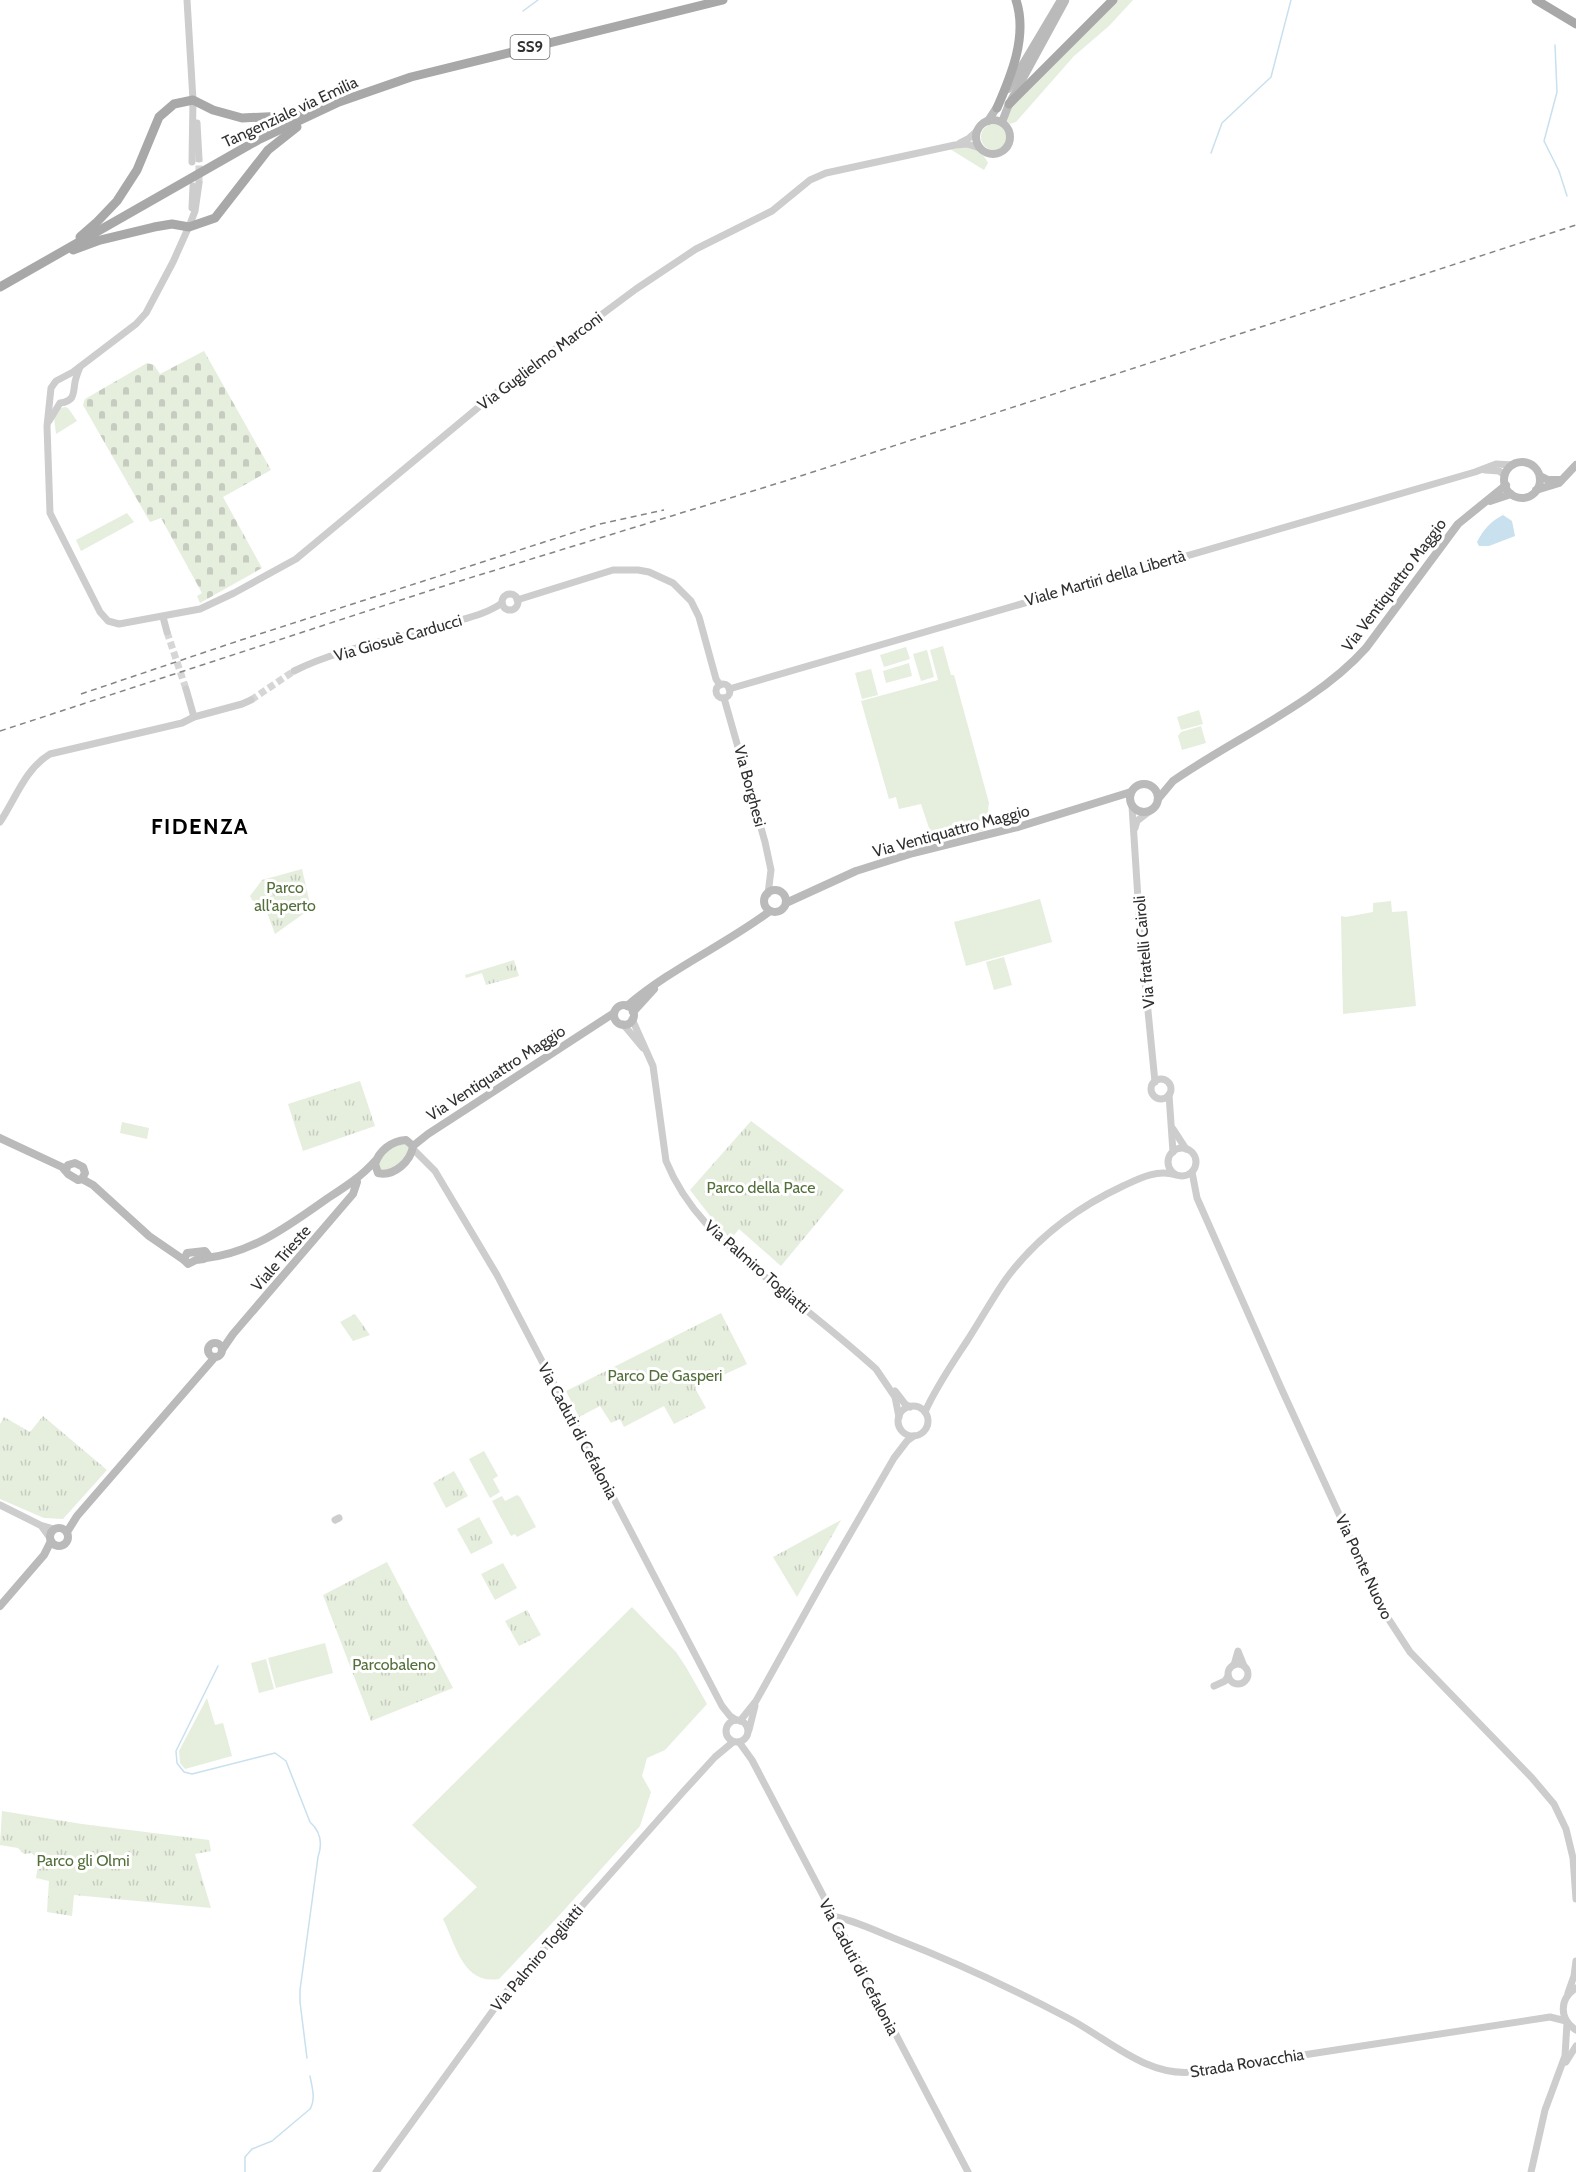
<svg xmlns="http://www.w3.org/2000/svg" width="1576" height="2172" font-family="Cabin,sans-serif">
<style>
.green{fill:#e6eede}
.cemetery{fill:url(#cemetery-stones)}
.park{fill:url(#park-tufts)}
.water{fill:#c9e0ee}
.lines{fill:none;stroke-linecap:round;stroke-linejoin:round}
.stream{stroke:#c9e0ee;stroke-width:1.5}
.tertiary-tunnel{stroke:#d6d6d6;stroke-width:7;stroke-dasharray:7 3.5;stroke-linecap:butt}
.tertiary{stroke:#cdcdcd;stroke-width:7}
.secondary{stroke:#bababa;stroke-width:8}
.primary{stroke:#a8a8a8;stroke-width:9}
.rail{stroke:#858585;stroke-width:1.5;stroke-dasharray:6 4.5;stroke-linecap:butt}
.labels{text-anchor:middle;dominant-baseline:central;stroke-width:6;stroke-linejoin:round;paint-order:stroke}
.shield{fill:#fff;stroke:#6e6e6e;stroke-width:1.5}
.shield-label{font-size:15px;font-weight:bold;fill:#303030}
.street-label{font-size:16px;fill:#303030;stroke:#fff}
.park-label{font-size:16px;fill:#536f3a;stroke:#fff}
.district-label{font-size:22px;font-weight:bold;letter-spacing:1.5px;fill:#000;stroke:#fff}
</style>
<defs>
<pattern id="cemetery-stones" width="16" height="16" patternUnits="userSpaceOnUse" patternTransform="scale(1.5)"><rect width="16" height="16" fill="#e6eede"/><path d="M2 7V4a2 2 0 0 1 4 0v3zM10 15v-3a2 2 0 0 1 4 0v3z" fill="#c6ccbf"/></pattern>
<pattern id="park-tufts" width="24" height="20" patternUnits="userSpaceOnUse" patternTransform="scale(1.5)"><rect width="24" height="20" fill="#e6eede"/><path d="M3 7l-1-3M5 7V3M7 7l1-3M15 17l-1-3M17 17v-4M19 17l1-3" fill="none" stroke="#c6ccbf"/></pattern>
</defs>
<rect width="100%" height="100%" fill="#fff"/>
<g class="green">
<path d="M1116,0H1133L1109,26L1074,56L1016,122L1010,124L1007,121V112L1012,105Z"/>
<circle cx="994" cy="137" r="13"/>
<path d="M967,146C977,149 983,153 988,163L984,170L950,149Z"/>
<path d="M65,407L68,408L77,421L56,434L54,417L61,408Z"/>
<path d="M127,513L134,522L81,551L76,540Z"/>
<path d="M943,646L951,675H954L989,803C987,812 990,819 988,827L982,831L933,840L921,804L899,809L896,797L889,799L861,701L938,680L930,650Z"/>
<path d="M906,647L910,659L884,667L880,655Z"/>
<path d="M927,650L934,677L921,681L913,654Z"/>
<path d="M909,663L912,676L886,683L883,671Z"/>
<path d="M871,669L878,695L862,699L855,673Z"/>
<path d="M1199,710L1203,724L1181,730L1177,717Z"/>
<path d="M1201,726L1206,743L1182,750L1178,736L1181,732Z"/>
<path d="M1040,899L1052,942L966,966L954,922Z"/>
<path d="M1391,901L1392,912L1407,911L1416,1006L1343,1014L1341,916L1346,917L1373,912V903Z"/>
<path d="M1004,957L1012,985L994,990L986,962Z"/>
<path d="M122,1122L149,1128L147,1139L120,1133Z"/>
<path d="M405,1144L409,1148L408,1157L390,1170H380L378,1164C383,1152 392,1146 405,1144Z"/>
<path d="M484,1451L498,1476L493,1479L500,1492L490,1498L469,1459Z"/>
<path d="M517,1495L520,1497L536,1527L517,1537L515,1534L511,1536L492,1501L502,1496L505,1501Z"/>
<path d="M632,1607L676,1652L686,1667L707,1704L665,1750L647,1758L642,1776L651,1792L640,1826L556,1919L499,1979C463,1985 456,1945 443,1919L477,1887L412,1825Z"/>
<path d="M325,1643L333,1673L276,1688L268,1658Z"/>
<path d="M266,1659L274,1689L259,1693L251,1663Z"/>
<path d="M207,1698L215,1725L223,1723L232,1756L185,1769L180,1763L179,1751Z"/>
</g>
<path class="cemetery" d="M204,351L271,470L223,497L262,568L200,603L197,596L202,593L161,518L150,522L83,405L85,399L147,363L154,365L160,374Z"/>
<g class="park">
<path d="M302,869L310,904L303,914L275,934L265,907L252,900L250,896L262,880Z"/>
<path d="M514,960L519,976L486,985L482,973L466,978L465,975Z"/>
<path d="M360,1081L375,1126L303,1151L288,1104Z"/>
<path d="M751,1121L844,1190L781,1266L739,1229L731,1239L711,1217L690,1190Z"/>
<path d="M721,1313L747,1364L695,1388L706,1408L674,1424L664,1406L624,1427L620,1419L611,1423L600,1406L579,1417L566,1391Z"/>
<path d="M355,1314L370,1335L353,1341L340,1322Z"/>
<path d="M43,1416L107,1470L63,1519L44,1518L0,1499V1424L4,1417L30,1432Z"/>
<path d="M454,1471L468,1496L446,1508L433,1483Z"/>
<path d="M479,1517L493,1543L471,1554L457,1529Z"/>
<path d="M841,1520L797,1597L773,1557Z"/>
<path d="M387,1562L453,1688L371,1721L323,1595Z"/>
<path d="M503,1563L517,1588L495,1600L481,1574Z"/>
<path d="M527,1610L541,1635L519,1646L505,1621Z"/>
<path d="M2,1811L82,1824L209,1840L211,1851L195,1854L211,1908L74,1895L72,1916L47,1912L49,1881L36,1878L39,1859L31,1853L24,1854L18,1848L0,1845Z"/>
</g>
<path class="water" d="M1503,515L1512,521L1515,536L1489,546H1479L1477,542C1483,530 1491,521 1503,515Z"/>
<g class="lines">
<g class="stream">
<path d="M523,11L538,0"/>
<path d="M1555,45L1557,92L1544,141L1559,171L1567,196"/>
<path d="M1211,153L1222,123L1271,77L1291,0"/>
<path d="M218,1666L176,1751L177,1763L184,1772L192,1774L275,1753L286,1761L310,1822C321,1832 323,1843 318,1857L300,1990V2002L307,2058"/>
<path d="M245,2172V2157L252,2149L272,2141L310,2109C316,2099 312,2087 310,2076"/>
</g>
<g class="tertiary-tunnel">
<path d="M199,183V159"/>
<path d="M167,632L186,689"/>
<path d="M251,700L294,671"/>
</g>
<g class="tertiary">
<path d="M187,0L193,100L192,162"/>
<path d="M197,123L199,159"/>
<path d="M960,143L968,139L978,130"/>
<path d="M199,183L195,211L190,224L173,262L146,313L136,324L73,372L56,381L51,388L47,426L50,513L100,612L108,621L119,624L200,609L234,593L296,559L492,396L636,289L696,249L772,211L810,180L826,173L955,145L967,144L980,148"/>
<path d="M192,208L193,186"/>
<path d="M49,421L60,403C75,401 73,394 75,382C76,377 78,372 80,367"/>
<path d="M1485,470L1499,471L1505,475"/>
<circle cx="510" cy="602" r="8"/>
<path d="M517,600L613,570H638L649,572L673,583L691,601L699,617L716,679L720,685"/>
<path d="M163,617L167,632"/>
<path d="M294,671C344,646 402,639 454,622C471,617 488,613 502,603"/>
<circle cx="723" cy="691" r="7"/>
<path d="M186,689L194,717"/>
<path d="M729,689L1475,472L1496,464L1513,465"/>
<path d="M724,698L765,842L771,870L768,894"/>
<path d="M1132,806L1140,930L1155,1082"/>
<path d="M0,822C16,798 25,769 50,754L182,723L194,717L242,704L251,700"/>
<path d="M1135,828L1137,821L1151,810"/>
<path d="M632,1019L653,1066L666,1161C688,1215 727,1245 770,1281C806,1310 842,1338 876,1369L895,1397L899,1417"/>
<path d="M623,1024L643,1048"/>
<circle cx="1161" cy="1089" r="10"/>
<path d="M1169,1095L1173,1152"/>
<path d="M1173,1129L1186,1149"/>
<circle cx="1182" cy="1162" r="14"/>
<path d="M413,1149L435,1171L497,1275L722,1706L730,1716L736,1720"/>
<path d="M1192,1172L1197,1198L1282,1390L1384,1612L1410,1652L1532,1778L1554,1804L1566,1829L1573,1858L1576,1899"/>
<path d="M895,1391L905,1404L910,1407"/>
<circle cx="913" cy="1421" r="15"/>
<path d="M925,1412C936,1387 952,1364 967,1341C980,1321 992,1299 1006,1279C1037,1237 1076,1208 1123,1186C1140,1178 1157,1169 1176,1175"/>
<path d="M0,1505L40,1525L54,1529"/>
<path d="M335,1520L339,1518"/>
<path d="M42,1527L50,1538"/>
<circle cx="1238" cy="1674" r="10"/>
<path d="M1234,1665L1238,1651L1244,1666"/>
<path d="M1214,1686L1225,1681L1228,1676"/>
<circle cx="737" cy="1731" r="11"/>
<path d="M740,1721L756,1701L824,1579L894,1458L907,1441L914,1436"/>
<path d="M749,1730L755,1706"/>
<path d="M739,1742L752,1760L968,2172"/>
<path d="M832,1916C854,1920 876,1931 896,1939C955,1962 1011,1988 1066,2017C1106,2037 1145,2077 1193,2072L1550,2017L1566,2021"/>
<path d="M1576,1988C1559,1999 1559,2019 1576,2030"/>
<path d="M1568,1993L1574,1976L1576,1961"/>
<path d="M1566,2062L1576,2046"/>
<path d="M376,2172L510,1987L683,1792L715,1757L733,1742"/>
<path d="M1531,2172L1545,2110L1565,2056L1567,2023"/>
</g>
<g class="secondary">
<path d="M1008,89L1061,0"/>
<circle cx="993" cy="137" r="17"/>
<path d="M988,121L999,104"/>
<path d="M1002,122L1009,104L1065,1"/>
<circle cx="1522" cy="480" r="18"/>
<path d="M1540,476L1548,480H1561"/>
<path d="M1536,490L1559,483L1576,465"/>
<path d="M1490,501L1511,494"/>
<circle cx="1144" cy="798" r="14"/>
<path d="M1158,799L1173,781C1235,738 1317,703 1366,648L1458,524L1506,485"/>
<circle cx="775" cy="901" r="11"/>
<path d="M786,903L856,871L913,853L1018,827L1131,792"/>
<circle cx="624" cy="1015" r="10"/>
<path d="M627,1006C671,968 725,945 770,911"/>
<path d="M633,1012L654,989"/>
<path d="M0,1138L62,1167L68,1174L78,1180L82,1179L85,1173L83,1167L75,1163L68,1165L66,1170"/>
<path d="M406,1140L413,1146C411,1161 394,1177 378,1173L375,1164C379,1151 391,1141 406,1140Z"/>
<path d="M413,1146L428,1134L614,1013"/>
<path d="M82,1179L93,1185L149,1236L184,1260"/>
<path d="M205,1251L208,1255L204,1259L196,1260L188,1264L184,1260L187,1253Z"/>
<path d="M206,1258C253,1253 291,1224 328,1198C345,1187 362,1176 375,1161"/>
<circle cx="215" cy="1350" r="7"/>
<path d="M222,1350L233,1334L353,1194L357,1182"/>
<circle cx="59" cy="1537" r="9"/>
<path d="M67,1532L77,1516L215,1357"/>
<path d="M0,1606L44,1555L51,1541"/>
</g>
<g class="primary">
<path d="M1536,0L1576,24"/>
<path d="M1009,104L1113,0"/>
<path d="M997,108C1011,76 1028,36 1016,0"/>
<path d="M80,237L96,223L117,201L137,170L159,117L174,104L193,100L213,110L242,118L286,116L316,108"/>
<path d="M73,250L100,240L154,227L172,224L189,227L215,218L268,150L297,127"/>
<path d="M0,287L258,140L339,102L411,77L723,0"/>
</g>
<g class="rail">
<path d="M81,694L238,641L600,524L664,510"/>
<path d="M0,731L450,584L782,482L1576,225"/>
</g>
</g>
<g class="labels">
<rect class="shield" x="510.5" y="35" width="39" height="24" rx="4.5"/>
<g class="shield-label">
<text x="530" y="47">SS9</text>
</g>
<g class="street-label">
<text transform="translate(290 112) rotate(-25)">Tangenziale via Emilia</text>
<text transform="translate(540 361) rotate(-37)">Via Guglielmo Marconi</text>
<text transform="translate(1105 578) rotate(-16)">Viale Martiri della Libertà</text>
<text transform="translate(1394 585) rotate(-53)">Via Ventiquattro Maggio</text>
<text transform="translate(398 638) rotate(-16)">Via Giosuè Carducci</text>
<text transform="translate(750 786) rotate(75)">Via Borghesi</text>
<text transform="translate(951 831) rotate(-15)">Via Ventiquattro Maggio</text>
<text transform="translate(1144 952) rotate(-95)">Via fratelli Cairoli</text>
<text transform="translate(496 1073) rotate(-33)">Via Ventiquattro Maggio</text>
<text transform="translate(281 1258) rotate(-49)">Viale Trieste</text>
<text transform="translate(757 1267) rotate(41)">Via Palmiro Togliatti</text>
<text transform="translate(578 1431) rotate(62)">Via Caduti di Cefalonia</text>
<text transform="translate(1364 1567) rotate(65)">Via Ponte Nuovo</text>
<text transform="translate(537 1958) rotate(-50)">Via Palmiro Togliatti</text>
<text transform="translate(859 1967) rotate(62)">Via Caduti di Cefalonia</text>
<text transform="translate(1247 2063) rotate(-9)">Strada Rovacchia</text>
</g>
<g class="park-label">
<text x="285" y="887">Parco<tspan x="285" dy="18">all'aperto</tspan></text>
<text x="761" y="1187">Parco della Pace</text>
<text x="665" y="1375">Parco De Gasperi</text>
<text x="394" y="1664">Parcobaleno</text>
<text x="83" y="1860">Parco gli Olmi</text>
</g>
<g class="district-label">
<text x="200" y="826">FIDENZA</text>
</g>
</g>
</svg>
